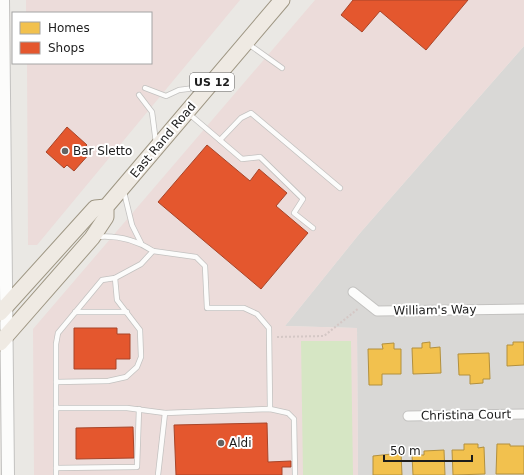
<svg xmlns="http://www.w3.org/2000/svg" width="524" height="475" font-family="'DejaVu Sans',sans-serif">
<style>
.residential{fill:#d9d8d6}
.commercial{fill:#ecdcda}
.grass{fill:#d6e6c4}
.homes{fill:#f2c14e;stroke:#b2903f}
.shops{fill:#e4572e;stroke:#a84529}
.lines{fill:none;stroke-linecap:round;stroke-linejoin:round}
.service-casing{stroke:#c3c2c0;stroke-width:6}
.minor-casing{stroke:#c3c2c0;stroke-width:11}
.tertiary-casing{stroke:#c3c2c0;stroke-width:14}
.primary-casing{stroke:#9e9683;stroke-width:17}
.path{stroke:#d4c7c5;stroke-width:2;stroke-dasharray:2 2;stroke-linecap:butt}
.service{stroke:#fcfcfb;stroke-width:4.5}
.minor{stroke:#fcfcfb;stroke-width:9}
.tertiary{stroke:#fcfcfb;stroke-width:12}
.primary{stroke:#efeae3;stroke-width:15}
.poi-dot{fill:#646362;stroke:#fff;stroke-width:1.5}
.labels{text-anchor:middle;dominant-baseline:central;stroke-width:4;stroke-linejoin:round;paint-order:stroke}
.shield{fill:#fff;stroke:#606060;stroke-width:1}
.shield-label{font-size:11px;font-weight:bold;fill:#1c1c1c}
.street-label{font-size:12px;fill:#1c1c1c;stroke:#fff}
.poi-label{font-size:12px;fill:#1c1c1c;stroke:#fff;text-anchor:start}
</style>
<rect width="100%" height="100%" fill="#eae8e4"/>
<path class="residential" d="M524,46V475H358L357,328L285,326L360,233Z"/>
<g class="commercial">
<path d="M26,0H240L37,245H28L27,63H151V13H26Z"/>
<path d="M315,0H524V46L360,233L285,326L357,328L358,475H34L33,329Z"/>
</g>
<path class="grass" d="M301,341H351L353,475H303Z"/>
<g class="homes">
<path d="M430,342V348L440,347L441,373L413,374L412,348H422V343Z"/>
<path d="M513,342H524V365L507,366V345H513Z"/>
<path d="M394,343V349H401V374H382V385H369L368,349H383L382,344Z"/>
<path d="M489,353L490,379H483V383L470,384V375H459L458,354Z"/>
<path d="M464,444H478V448L484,447L485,474L453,475L452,450H464Z"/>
<path d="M497,444H510V446H524V474H496Z"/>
<path d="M444,450L445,475H413L412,455H424V451Z"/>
<path d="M401,453L402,475H373V456Z"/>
</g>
<g class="shops">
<path d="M353,0H468L426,50L380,11L362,32L341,15Z"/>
<path d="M67,127L87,145L85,147L91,152L74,171L67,165L64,168L46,152Z"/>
<path d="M207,145L250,181L259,169L287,193L276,206L308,233L261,289L158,202Z"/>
<path d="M74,328H117V334H130V359H116V369H74Z"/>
<path d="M267,423L268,462L291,461V467H282V475H176L174,425Z"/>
<path d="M133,427L134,458L76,459V428Z"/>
</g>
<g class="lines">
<g class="service-casing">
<g id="service">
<path d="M247,43L282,68"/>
<path d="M145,88L166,96L179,90L203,87"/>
<path d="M139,95L152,112L156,143"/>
<path d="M188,113L242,159L260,157L303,199L294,213L313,228"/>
<path d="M220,140L241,118L251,113L340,188"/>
<path d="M124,192L132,225L141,243"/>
<path d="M96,237C117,235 136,240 153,251"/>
<path d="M75,312H127"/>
<path d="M56,382L108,381L126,377L137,367L141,357L140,330L117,300L115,278"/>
<path d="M56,408V344L58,333L102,280L115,278L141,264L153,251L196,257L205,266L207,308H244L257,314L269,328L270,409"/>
<path d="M56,468L137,467L139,409"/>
<path d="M56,475V408H127L165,413L270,409L288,413L294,419L295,475"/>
<path d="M158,475L165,413"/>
</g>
</g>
<g class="minor-casing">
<g id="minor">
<path d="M353,292L377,311L524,309"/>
<path d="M408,416L524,414"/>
</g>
</g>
<g class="tertiary-casing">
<path id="tertiary" d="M3,0L8,475"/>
</g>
<g class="primary-casing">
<g id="primary">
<path d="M0,313L95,208L106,207"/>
<path d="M0,343L92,238L106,217V207L282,0"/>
</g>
</g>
<path class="path" d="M277,337L324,336L359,308"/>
<use href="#service" class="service"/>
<use href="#minor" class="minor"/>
<use href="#tertiary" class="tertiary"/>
<use href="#primary" class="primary"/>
</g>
<g class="poi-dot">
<circle cx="65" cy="151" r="4"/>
<circle cx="221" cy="443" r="4"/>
</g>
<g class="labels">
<rect class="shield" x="190" y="73" width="44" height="18" rx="3"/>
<g class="shield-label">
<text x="212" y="82">US 12</text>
</g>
<g class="street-label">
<text transform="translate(163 140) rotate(-50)">East Rand Road</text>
<text transform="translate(435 310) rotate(-1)">William's Way</text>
<text transform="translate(466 415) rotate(-1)">Christina Court</text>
</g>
<g class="poi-label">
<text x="73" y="151">Bar Sletto</text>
<text x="229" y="443">Aldi</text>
</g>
</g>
<rect x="12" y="12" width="140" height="52" fill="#ffffff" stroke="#a4a4a4"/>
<rect x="20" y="22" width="20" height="12" fill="#f2c14e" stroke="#a4a4a4"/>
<text x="48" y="32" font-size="12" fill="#1c1c1c">Homes</text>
<rect x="20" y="42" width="20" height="12" fill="#e4572e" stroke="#a4a4a4"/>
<text x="48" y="52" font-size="12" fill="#1c1c1c">Shops</text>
<path d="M384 455v6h88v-6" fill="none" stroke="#1c1c1c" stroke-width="2"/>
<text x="390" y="455" font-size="12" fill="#1c1c1c" stroke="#ffffff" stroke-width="3" paint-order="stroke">50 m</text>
</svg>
